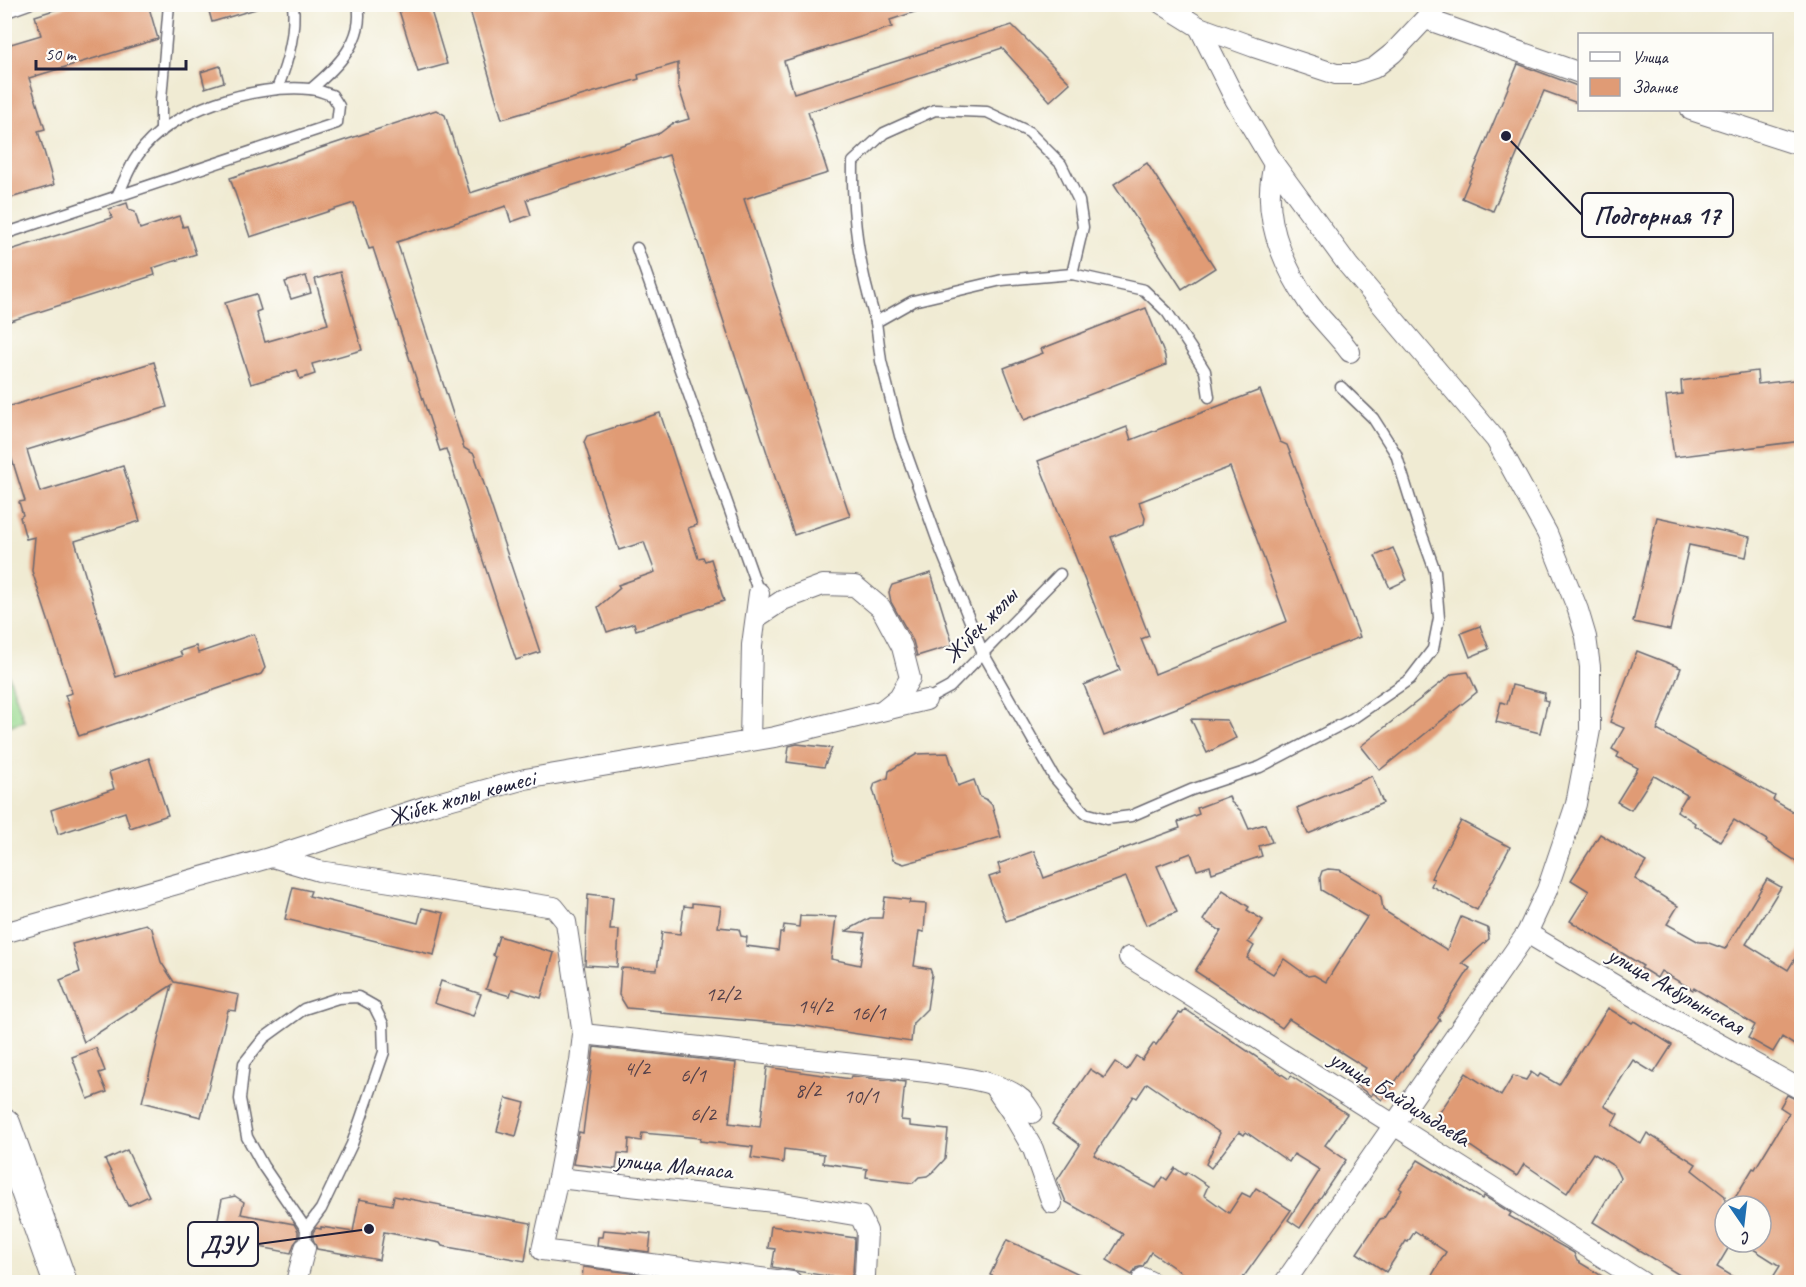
<svg xmlns="http://www.w3.org/2000/svg" width="1806" height="1287" font-family="Caveat,sans-serif">
<style>
.green{fill:#98d98f;stroke:#5d7e65;stroke-width:1.5}
.building{fill:#e09b75;fill-rule:evenodd}
.lines{fill:none;stroke-linecap:round;stroke-linejoin:round}
.service-casing{stroke:#6a6870;stroke-width:13}
.minor-casing{stroke:#6a6870;stroke-width:22}
.trunk-casing{stroke:#6a6870;stroke-width:35}
.service{stroke:#fff;stroke-width:10}
.minor{stroke:#fff;stroke-width:20}
.trunk{stroke:#fff;stroke-width:33}
.labels{text-anchor:middle;dominant-baseline:central;stroke-width:4.5;stroke-linejoin:round;paint-order:stroke}
.number-label{font-size:21px;fill:#52404a}
.street-label{font-size:24px;fill:#22223b;stroke:#fdfcf7}
.leader{fill:none;stroke:#22223b;stroke-width:2}
.callout-dot{fill:#22223b;stroke:#fdfcf7;stroke-width:2}
.callout{fill:#fdfcf7;stroke:#22223b;stroke-width:2}
.callout-label{font-size:26px;text-anchor:middle;font-weight:bold;fill:#22223b}
</style>
<rect width="100%" height="100%" fill="#fdfcf7"/>
<filter id="ink" filterUnits="userSpaceOnUse"><feTurbulence type="fractalNoise" baseFrequency=".0167" numOctaves="2"/><feDisplacementMap in="SourceGraphic" scale="12" xChannelSelector="R" yChannelSelector="G"/><feConvolveMatrix kernelMatrix="1 2 1 2 8 2 1 2 1" color-interpolation-filters="sRGB"/></filter>
<filter id="wash" filterUnits="userSpaceOnUse"><feTurbulence type="fractalNoise" baseFrequency=".008" numOctaves="4" result="noise"/><feDisplacementMap in="SourceGraphic" scale="24" xChannelSelector="R" yChannelSelector="G"/><feGaussianBlur stdDeviation="1.35" result="paint"/><feColorMatrix in="noise" values="0 0 0 0 0 0 0 0 0 0 0 0 0 0 0 0 0 1.4 0 .05"/><feComposite in="paint" operator="in"/></filter>
<g filter="url(#wash)">
<rect width="100%" height="100%" fill="#f0ebd3"/>
<path class="green" d="M4,661L24,721L5,727H4Z"/>
<g id="blocks">
<g class="building">
<path d="M73,4H148L158,39L29,78L45,129L38,131L54,185L4,200V46L41,35L35,16Z"/>
<path d="M207,4H256V9L212,22Z"/>
<path d="M397,4H429L447,64L418,72Z"/>
<path d="M468,4H927V8L890,20L892,27L784,61L794,93L1012,25L1070,83L1050,101L1002,48L808,112L828,173L744,199L850,516L794,535L669,155L526,200L531,215L511,222L506,206L397,242L464,448L474,454L540,652L516,660L446,449L440,451L373,248L369,249L354,203L250,237L230,178L436,110L445,115L470,193L660,133L672,124L689,119L678,85V63L638,75L639,79L502,119Z"/>
<path d="M1518,64L1580,87V104L1544,91L1493,211L1462,198Z"/>
<path d="M220,66L224,82L205,88L201,72Z"/>
<path d="M1147,163L1215,268L1182,289L1114,184Z"/>
<path d="M127,203L129,210L135,212L140,229L179,216L183,227L187,226L196,254L153,268L155,275L4,323V252L112,218L109,209Z"/>
<path d="M340,272L362,350L312,364L315,374L300,379L297,370L251,384L225,303L256,294L261,310L256,312L265,342L328,324L315,279Z"/>
<path d="M306,276L311,293L291,299L285,282Z"/>
<path d="M1146,308L1165,356L1166,365L1024,420L1004,368L1043,353L1041,349Z"/>
<path d="M154,362L167,407L27,450L40,492L123,466L140,521L75,541L116,677L182,656L180,651L196,646L198,653L254,634L265,668L261,674L79,736L65,695L72,693L32,571L35,537L26,539L20,517L23,515L19,502L25,501L10,453L4,455V408Z"/>
<path d="M1757,371L1758,384L1802,379V441L1674,457L1666,396L1682,394L1681,381Z"/>
<path d="M1260,390L1280,442L1287,445L1360,637L1104,736L1084,685L1120,670L1038,461L1127,427L1131,440ZM1230,467L1287,621L1155,674L1141,639L1149,636L1111,537L1144,524L1145,518L1139,502Z"/>
<path d="M660,413L697,525L688,528L698,558L703,557L705,561L711,559L724,601L636,630L634,623L607,632L598,607L620,588L618,585L655,572L644,542L619,550L584,442L587,436Z"/>
<path d="M1657,517L1750,537L1746,557L1689,545L1670,630L1633,622Z"/>
<path d="M1393,548L1407,580L1390,588L1375,556Z"/>
<path d="M931,573L953,645L917,656L913,641L891,602L889,592L892,585Z"/>
<path d="M1480,626L1489,649L1470,657L1461,633Z"/>
<path d="M1637,651L1681,668L1657,730L1775,796L1773,800L1802,817V865L1766,842L1767,840L1734,820L1720,841L1694,825L1695,823L1677,811L1687,795L1656,777L1653,776L1631,810L1617,802L1638,768L1617,757L1619,753L1612,749L1624,728L1610,722Z"/>
<path d="M1468,672L1477,692L1380,770L1361,746L1452,674Z"/>
<path d="M1512,685L1545,693L1544,700L1548,701L1540,733L1496,722L1501,702L1507,704Z"/>
<path d="M1191,719L1227,720L1236,738L1207,753Z"/>
<path d="M797,744L832,748L824,767L787,762L789,746Z"/>
<path d="M948,753L958,786L974,780L980,797L987,800L992,805L1001,837L904,864L893,860L873,789L875,783L888,778L889,771L917,754Z"/>
<path d="M149,758L168,815L130,828L125,812L58,834L51,810L114,789L109,772Z"/>
<path d="M1372,776L1383,803L1308,834L1297,808Z"/>
<path d="M1229,796L1231,802L1241,811L1249,829L1265,824L1272,842L1259,846L1262,856L1212,873L1210,866L1197,870L1191,853L1157,866L1177,912L1146,925L1126,877L1006,921L989,877L1001,873L998,864L1034,851L1044,878L1180,828L1178,822L1199,814L1197,808Z"/>
<path d="M1461,821L1510,847L1477,910L1431,886L1434,879L1431,878Z"/>
<path d="M1600,834L1646,862L1635,879L1678,906L1667,924L1699,942H1706L1725,949L1767,879L1781,887L1746,944L1788,970L1802,947V1050L1782,1037L1773,1052L1748,1038L1755,1025L1694,988L1693,990L1661,971L1657,978L1641,968L1643,966L1570,921L1589,891L1571,880Z"/>
<path d="M1328,869L1340,870L1378,893L1381,897L1383,910L1447,950L1461,917L1488,928L1489,939L1462,963L1470,968L1438,1018L1440,1020L1382,1100L1373,1093L1371,1096L1355,1084L1366,1068L1289,1019L1282,1028L1195,971L1221,931L1203,920L1223,890L1249,907L1247,910L1263,920L1248,942L1254,946L1247,958L1273,974L1284,959L1308,976L1314,975L1326,982L1367,917L1321,890L1320,877L1322,871Z"/>
<path d="M293,887L311,891L309,896L418,923L422,908L444,913L434,955L285,919Z"/>
<path d="M588,894L613,897L610,930H619L617,967L585,965Z"/>
<path d="M885,897L910,900L909,903L926,904L924,932L919,931L914,966L930,969L932,974L927,1009L913,1023L911,1042L798,1025L661,1013V1011L627,1008L619,995L621,968L657,970L662,932L680,934L684,906L692,907V903L721,906L718,927L739,929L741,936L747,937L746,946L778,950L780,933H783L784,925L799,927L800,916L836,917L831,959L860,965L865,933L846,931L870,918H882Z"/>
<path d="M146,924L152,929L161,962L174,982L239,995L236,1011L228,1010L201,1117L142,1102L172,985L84,1042L60,980L80,972L72,944Z"/>
<path d="M499,936L554,953L541,998L512,989L510,996L486,989L496,957L493,955Z"/>
<path d="M441,981L481,994L473,1016L434,1003Z"/>
<path d="M1608,1008L1632,1023L1634,1021L1672,1045L1654,1073L1633,1060L1604,1106L1618,1114L1612,1125L1641,1144L1647,1133L1696,1164L1692,1170L1725,1196V1242H1732L1717,1267L1742,1282H1691L1593,1222L1620,1178L1614,1166L1593,1153L1567,1193L1524,1164L1517,1176L1482,1154L1434,1121L1466,1073L1501,1096L1513,1076L1526,1080L1531,1072L1538,1077L1540,1074L1559,1085Z"/>
<path d="M1185,1009L1289,1079L1291,1076L1347,1114L1325,1145L1346,1160L1300,1228L1288,1220L1320,1170L1294,1154L1289,1162L1246,1132L1244,1135L1239,1132L1211,1168L1206,1164L1220,1133L1147,1083L1137,1098L1134,1096L1094,1155L1156,1188L1163,1177L1167,1180L1175,1168L1185,1175L1187,1172L1208,1186L1204,1195L1229,1213L1242,1193L1250,1197L1256,1188L1291,1210L1240,1282H1195L1151,1252L1143,1266L1136,1268L1132,1275L1107,1260L1123,1234L1066,1202L1057,1180L1080,1145L1052,1124L1090,1069L1104,1078L1115,1062L1127,1070L1136,1056L1142,1060L1154,1043L1156,1045L1179,1013L1182,1014Z"/>
<path d="M594,1047L736,1063L729,1123L760,1127L767,1067L850,1079L851,1076L905,1082L901,1120L910,1121V1126L948,1130L945,1159L934,1171L927,1176L919,1177L913,1183L866,1177L867,1169L823,1163L824,1154L784,1149L783,1163L751,1158L753,1147L700,1141L701,1138L642,1133L641,1141L629,1139L628,1154L618,1153L616,1169L573,1164L579,1132L583,1133Z"/>
<path d="M96,1048L105,1071L99,1073L107,1092L88,1099L72,1057Z"/>
<path d="M1787,1095L1802,1102V1268L1792,1282H1770L1780,1266L1742,1242H1761V1206H1730L1753,1168L1755,1169L1789,1113L1780,1107Z"/>
<path d="M506,1098L525,1103L516,1136L497,1131Z"/>
<path d="M127,1150L149,1196L128,1206L105,1160Z"/>
<path d="M1418,1160L1482,1199L1484,1196L1511,1213L1509,1216L1574,1253L1577,1261L1612,1282H1428L1446,1252L1415,1231L1408,1242L1406,1241L1386,1272L1357,1253L1380,1219L1384,1218L1402,1190L1399,1188Z"/>
<path d="M235,1196L244,1202L241,1214L294,1224L298,1231V1239L294,1244L291,1253L214,1238L222,1199Z"/>
<path d="M394,1196L441,1205V1207L531,1223L525,1261L442,1246L440,1243L384,1232L379,1260L317,1249L313,1239V1232L316,1228L321,1229V1227L353,1232L359,1199L392,1205Z"/>
<path d="M771,1226L855,1238L853,1272L850,1280L772,1267L775,1249L768,1248Z"/>
<path d="M603,1230L651,1234L649,1252L597,1245L598,1237H602Z"/>
<path d="M1007,1240L1096,1282H1006L990,1275Z"/>
<path d="M583,1267L647,1275L646,1282H582Z"/>
</g>
</g>
</g>
<g filter="url(#ink)">
<use href="#blocks" fill-opacity="0" stroke="#6a6870" stroke-width="1.5"/>
<g class="lines">
<g class="service-casing">
<g id="service">
<path d="M4,13L29,4"/>
<path d="M277,89C288,62 296,34 293,4"/>
<path d="M311,89C336,68 365,41 358,4"/>
<path d="M161,132V99L169,4"/>
<path d="M4,234L337,123L339,106L332,95C324,93 317,89 309,89C257,84 169,109 138,155C129,167 124,183 117,196"/>
<path d="M637,248L759,593"/>
<path d="M876,322C859,267 852,220 853,162L884,133L935,110L987,112L1029,132L1061,164L1079,201L1083,227L1072,274"/>
<path d="M1209,397L1205,371L1190,347L1167,312L1144,290L1072,274L1002,280L913,301L876,322L881,361L900,436L941,550L983,653L1054,777L1085,813L1107,819L1131,816L1191,790L1260,767L1352,719L1410,679L1433,649L1439,618L1435,571L1417,521L1396,454L1373,418L1341,387"/>
<path d="M926,700L950,687L1060,574"/>
<path d="M305,1248L306,1229L263,1166L247,1137L240,1099L244,1063L264,1038L304,1009L338,998L358,997L374,1006L383,1024L384,1052L352,1144L321,1209L306,1229"/>
</g>
</g>
<g class="minor-casing">
<g id="minor">
<path d="M1162,4L1199,27L1254,47L1336,74H1356L1374,68L1393,53L1439,4"/>
<path d="M1426,19L1580,73"/>
<path d="M1199,27L1235,99L1274,164L1348,265L1496,440L1547,533L1578,610L1586,637L1590,667V730L1576,804L1547,890L1527,933L1285,1282"/>
<path d="M1691,110L1802,146"/>
<path d="M1274,164C1272,173 1270,182 1270,191C1268,230 1287,271 1308,302C1321,320 1337,334 1350,352"/>
<path d="M756,618L783,600L823,585L855,586L881,608L902,647L910,678L899,697L884,709"/>
<path d="M750,741L752,645L759,593"/>
<path d="M272,857L319,871L554,907L566,922L583,1034L580,1061L558,1178L542,1250L792,1282"/>
<path id="s1" d="M4,933L272,857L430,805L525,779L775,737L926,700"/>
<path d="M1527,933L1638,999L1802,1090"/>
<path d="M1129,957L1642,1282"/>
<path d="M583,1034L927,1072C954,1077 999,1080 1020,1098C1025,1101 1028,1108 1032,1113"/>
<path d="M993,1085L1012,1113L1033,1149L1052,1203"/>
<path d="M558,1178L783,1203L860,1216L867,1231L865,1275L862,1282"/>
<path d="M1143,1278L1151,1282"/>
<path d="M296,1282L305,1248"/>
</g>
</g>
<g class="trunk-casing">
<path id="trunk" d="M4,1125L60,1282"/>
</g>
<use href="#service" class="service"/>
<use href="#minor" class="minor"/>
<use href="#trunk" class="trunk"/>
</g>
</g>
<g class="labels">
<g class="number-label">
<text x="723" y="994">12/2</text>
<text x="815" y="1006">14/2</text>
<text x="868" y="1013">16/1</text>
<text x="637" y="1068">4/2</text>
<text x="693" y="1075">6/1</text>
<text x="808" y="1090">8/2</text>
<text x="861" y="1096">10/1</text>
<text x="703" y="1114">6/2</text>
</g>
<g class="street-label">
<text transform="translate(980 625) rotate(-46)">Жібек жолы</text>
<text stroke="none"><textPath href="#s1" startOffset="477">Жібек жолы көшесі</textPath></text>
<text transform="translate(1676 990) rotate(30)">улица Акбулынская</text>
<text transform="translate(1400 1098) rotate(32)">улица Байдильдаева</text>
<text transform="translate(674 1165) rotate(6)">улица Манаса</text>
</g>
</g>
<path class="leader" d="M1506 136L1582 215M369 1229L258 1244"/>
<g class="callout-dot">
<circle cx="1506" cy="136" r="6"/>
<circle cx="369" cy="1229" r="6"/>
</g>
<g class="callout">
<rect x="1582" y="193" width="151" height="44" rx="6"/>
<rect x="188" y="1222" width="70" height="44" rx="6"/>
</g>
<g class="callout-label">
<text x="1657" y="224">Подгорная 17</text>
<text x="223" y="1253">ДЭУ</text>
</g>
<rect width="1806" height="1287" fill="none" stroke="#fdfcf7" stroke-width="24"/>
<rect x="1578" y="33" width="195" height="78" fill="#fdfcf7" stroke="#a5a5ac" stroke-width="1.5"/>
<rect x="1590" y="52" width="30" height="9" fill="#ffffff" stroke="#a5a5ac" stroke-width="1.5"/>
<text x="1632" y="63" font-size="18" fill="#22223b">Улица</text>
<rect x="1590" y="78" width="30" height="18" fill="#e09b75" stroke="#a5a5ac" stroke-width="1.5"/>
<text x="1632" y="93" font-size="18" fill="#22223b">Здание</text>
<g transform="translate(1743 1224) rotate(166)"><circle r="28" fill="#fdfcf7" stroke="#a5a5ac" stroke-width="1.5"/>
<path d="M0-4.5L10 22L0 15L-10 22Z" fill="#1f6fb2"/>
<text y="-9" font-size="16" font-weight="bold" text-anchor="middle" fill="#22223b">С</text>
</g>
<path d="M36 60v9h150v-9" fill="none" stroke="#22223b" stroke-width="3"/>
<text x="45" y="60" font-size="18" fill="#22223b" stroke="#fdfcf7" stroke-width="4.5" paint-order="stroke">50 m</text>
</svg>
